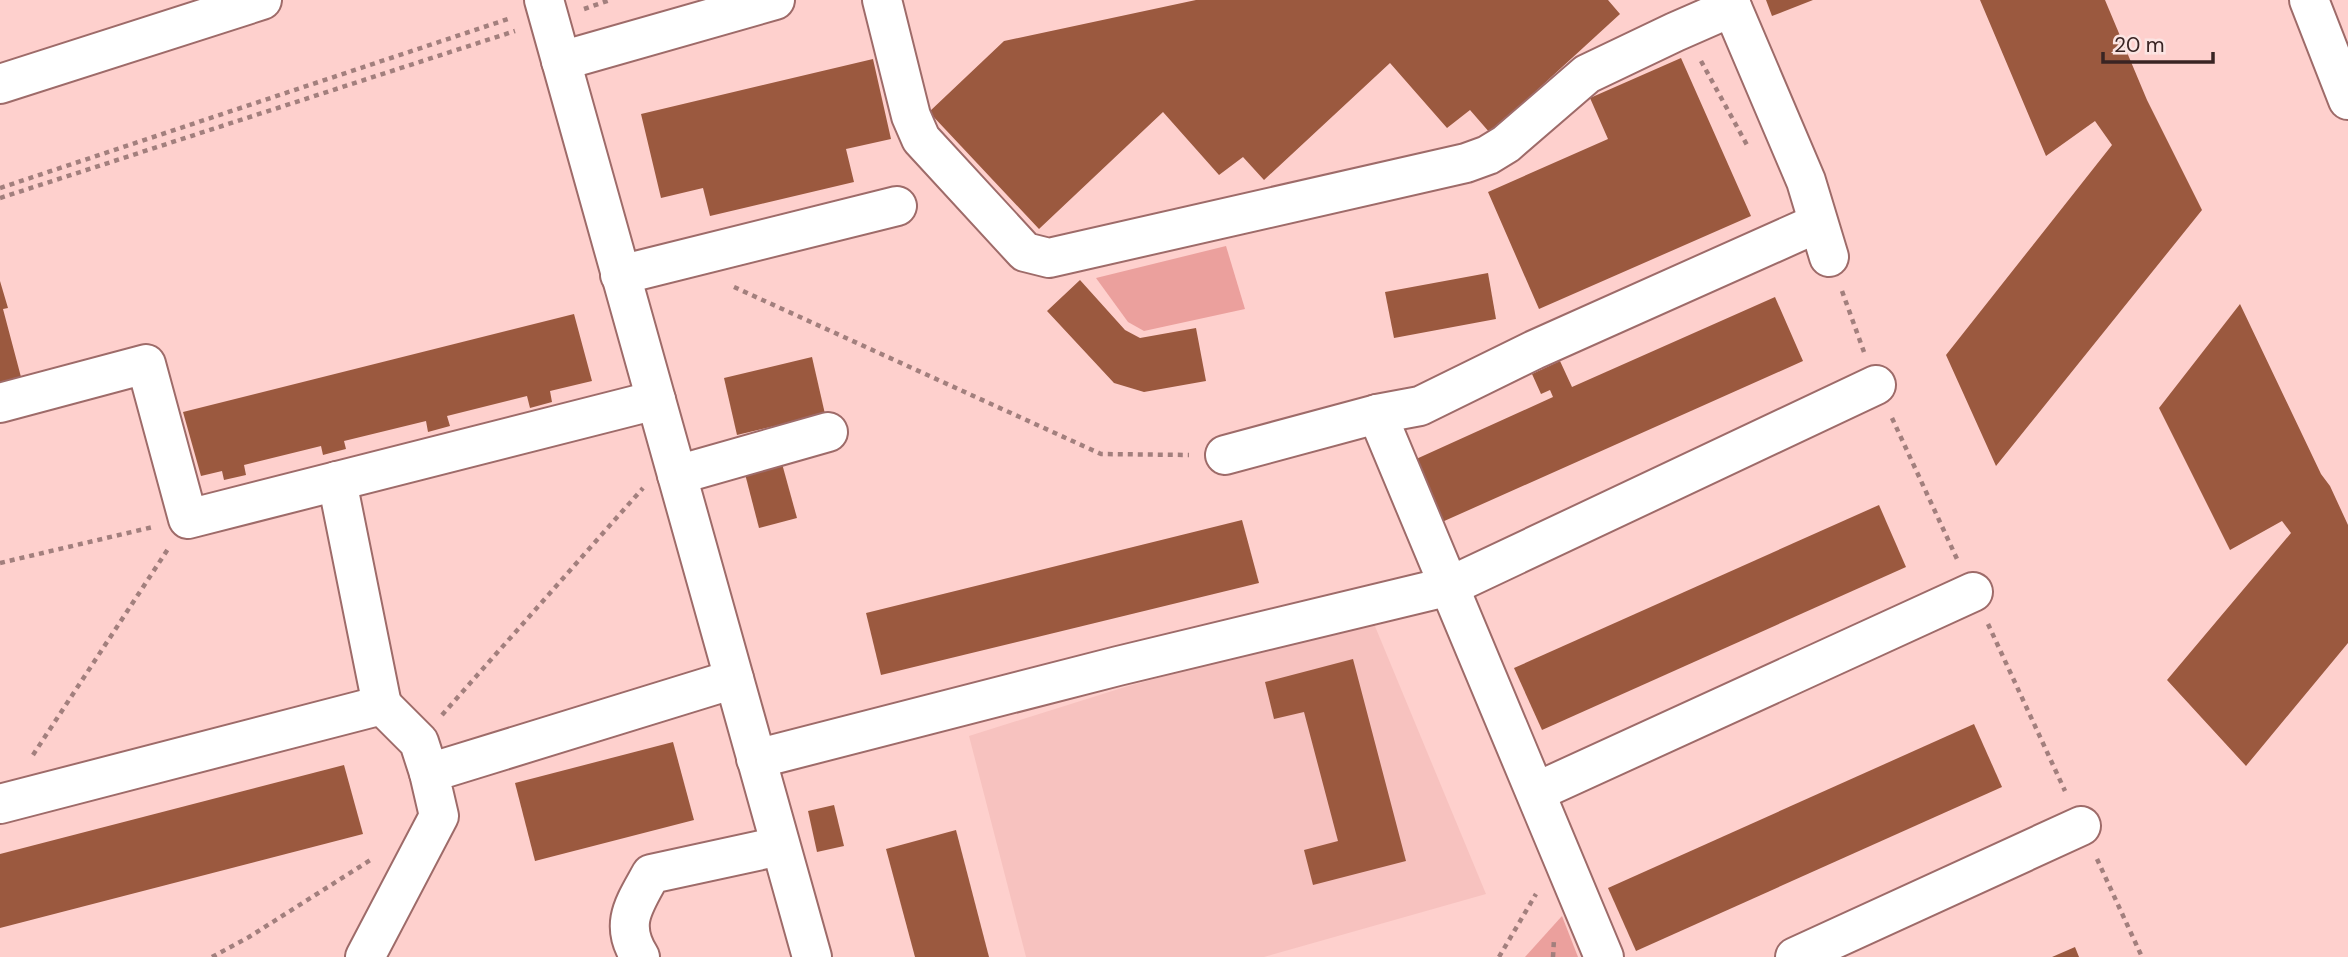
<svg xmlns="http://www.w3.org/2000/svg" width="2348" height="957" font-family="'DM Sans',sans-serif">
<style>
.built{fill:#f7c2bf}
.green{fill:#eba09d}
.building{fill:#9b593f}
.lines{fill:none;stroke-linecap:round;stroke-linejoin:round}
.minor-casing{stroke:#9e6b69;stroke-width:42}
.major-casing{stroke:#9e6b69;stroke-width:42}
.path{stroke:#a27f7d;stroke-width:4.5;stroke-dasharray:5 5;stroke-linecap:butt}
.minor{stroke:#fff;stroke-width:38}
.major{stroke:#fff;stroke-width:38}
</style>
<rect width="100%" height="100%" fill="#fed0cd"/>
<path class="built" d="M1372,619L1486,894L1264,957H1026L969,736L1125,687Z"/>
<g class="green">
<path d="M1226,246L1245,309L1144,331L1128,322L1096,278Z"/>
<path d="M1562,916L1578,957H1525Z"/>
</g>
<g class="building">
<path d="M1196,0H1608L1620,14L1490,133L1470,110L1447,128L1390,63L1264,180L1243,157L1219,175L1163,112L1039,229L929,112L1004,41Z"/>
<path d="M1766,0H1813L1772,16Z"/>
<path d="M1980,0H2105L2147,100L2202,210L1996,466L1946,355L2112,145L2095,121L2046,156Z"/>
<path d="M1681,58L1751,216L1539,309L1488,192L1608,139L1590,98Z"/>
<path d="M873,59L891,139L846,149L854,182L710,216L703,188L661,198L641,114Z"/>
<path d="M1488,273L1496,319L1394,338L1385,292Z"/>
<path d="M1080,280L1125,330L1140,338L1196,328L1206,381L1144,392L1114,383L1047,311Z"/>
<path d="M0,281L8,308L3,309L21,377L0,382Z"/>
<path d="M1775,297L1803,361L1442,522L1414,460L1553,397L1550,390L1541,394L1532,374L1560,361L1572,387Z"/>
<path d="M2240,304L2321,474L2330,486L2348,525V643L2246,766L2167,680L2291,533L2282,521L2230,550L2159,408Z"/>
<path d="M574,314L592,381L550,391L552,402L530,408L527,396L447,416L450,426L428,432L426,421L344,441L346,449L334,452L323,455L321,446L244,465L246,475L224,480L222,471L201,476L183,412Z"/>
<path d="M812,357L825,414L737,435L724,378Z"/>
<path d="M781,460L797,518L759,528L744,470Z"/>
<path d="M1879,505L1906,567L1542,730L1514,668Z"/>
<path d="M1242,520L1259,583L881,675L866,613Z"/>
<path d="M1353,659L1406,861L1313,885L1304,850L1338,841L1304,712L1274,719L1265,682Z"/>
<path d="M1974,724L2002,787L1636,951L1608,888Z"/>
<path d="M673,742L694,820L535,861L515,783Z"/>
<path d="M344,765L363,834L0,928V854Z"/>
<path d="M834,805L844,846L817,852L808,811Z"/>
<path d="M956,830L989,957H915L886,849Z"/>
<path d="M2075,947L2079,957H2052Z"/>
</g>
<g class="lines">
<g class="minor-casing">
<g id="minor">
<path d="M544,0L812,957"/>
<path d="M882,0L911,116L921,139L1025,252L1049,258L1466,163L1488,155L1506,144L1587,74L1675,32L1732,7"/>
<path d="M1729,0L1806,181L1829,257"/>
<path d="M2309,0L2348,100"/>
<path d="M561,61L775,0"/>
<path d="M620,275L897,206"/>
<path d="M0,403L146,364L188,519L656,400"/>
<path d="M1377,414L1604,957"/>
<path d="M1225,455L1377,414L1420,406L1534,350L1818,223"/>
<path d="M677,475L828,432"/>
<path d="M337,481L382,705"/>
<path d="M756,759L1118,666L1450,586L1876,385"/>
<path d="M1536,792L1973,592"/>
<path d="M0,804L382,705L419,742L429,773"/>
<path d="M365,957L439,816L429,773L734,679"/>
<path d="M640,957C619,924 634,905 651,874L780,846"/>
<path d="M1795,957L2081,826"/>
</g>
</g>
<g class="major-casing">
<path id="major" d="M0,84L262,0"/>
</g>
<g class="path">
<path d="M584,9L610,0"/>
<path d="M1701,61L1747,145"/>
<path d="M0,188L511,18"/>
<path d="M0,198L515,31"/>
<path d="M734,287L1101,454L1189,455"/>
<path d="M1842,291L1864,352"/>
<path d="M1892,418L1957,559"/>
<path d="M0,563L153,527"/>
<path d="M1988,624L2065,791"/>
<path d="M442,715L643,488"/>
<path d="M33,755L168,549"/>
<path d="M2097,859L2142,957"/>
<path d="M212,957L249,937L372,859"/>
<path d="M1499,957L1536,894"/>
<path d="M1553,957L1554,939"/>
</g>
<use href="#minor" class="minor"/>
<use href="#major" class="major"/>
</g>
<path d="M2103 52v10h110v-10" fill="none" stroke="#392423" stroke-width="3.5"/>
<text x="2114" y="52" font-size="21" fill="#392423" stroke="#fbe4e2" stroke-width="5" paint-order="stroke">20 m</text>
</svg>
